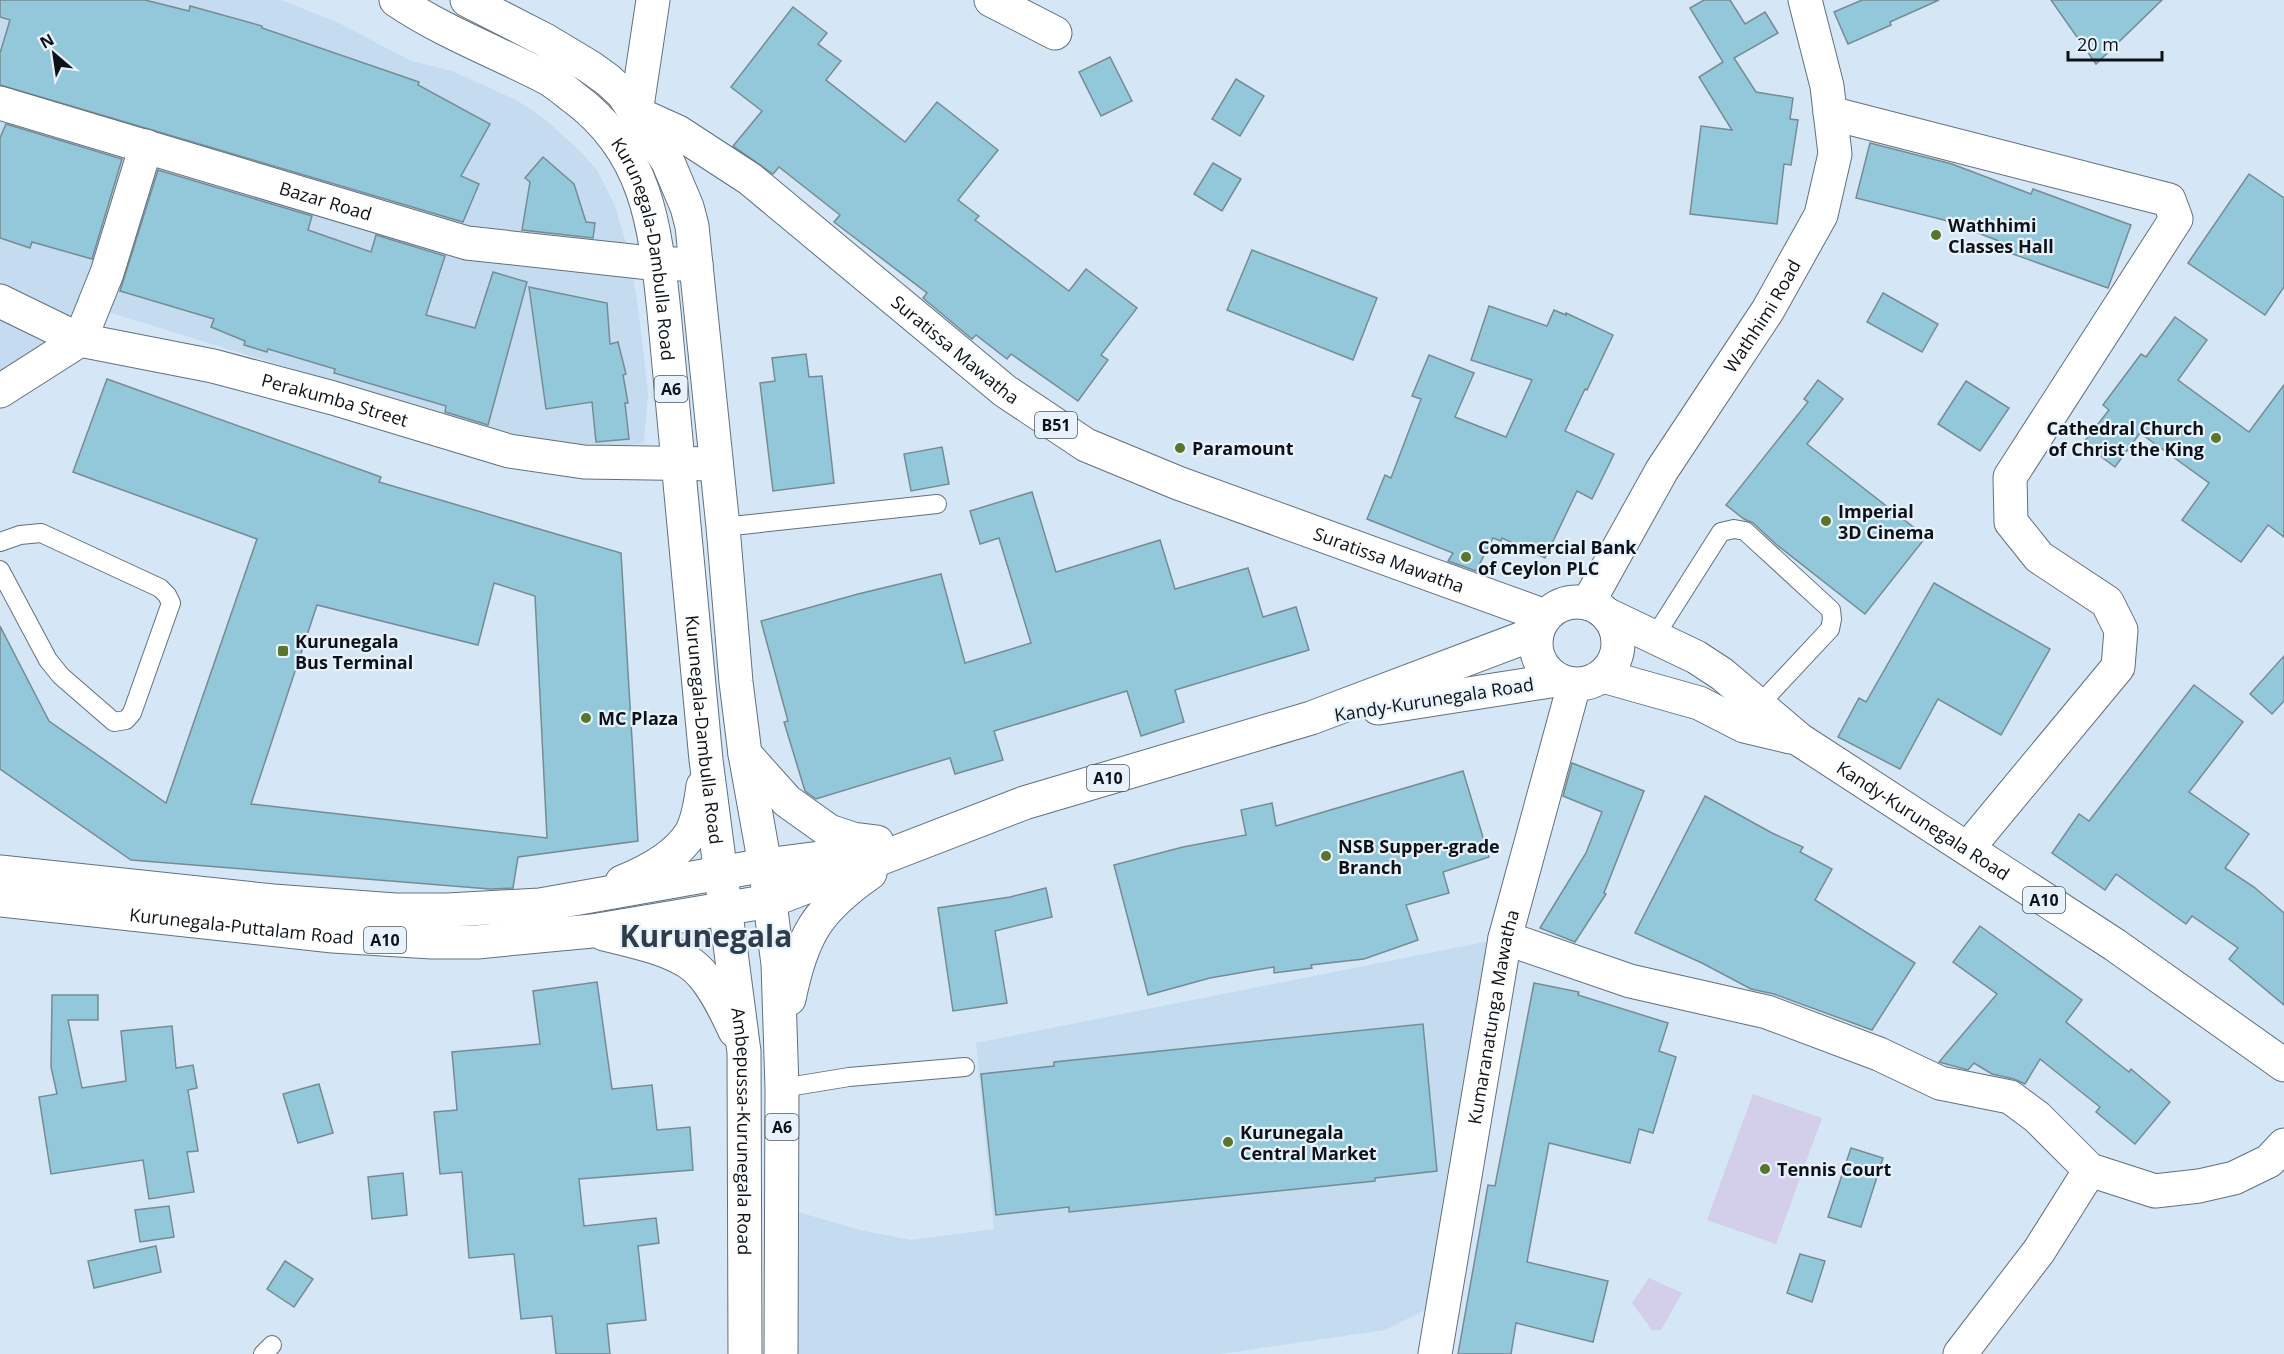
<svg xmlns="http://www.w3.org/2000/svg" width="2284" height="1354" font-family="'Open Sans',sans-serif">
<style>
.built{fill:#c4dbf0}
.green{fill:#d3cee9}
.building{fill:#93c7da;stroke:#768c94;stroke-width:1.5;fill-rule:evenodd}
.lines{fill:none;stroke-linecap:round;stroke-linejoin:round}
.service-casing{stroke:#61707e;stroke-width:20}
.minor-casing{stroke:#61707e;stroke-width:35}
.tertiary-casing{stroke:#61707e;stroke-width:35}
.secondary-casing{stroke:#61707e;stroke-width:35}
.primary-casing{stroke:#61707e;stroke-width:35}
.trunk-casing{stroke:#61707e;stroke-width:35}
.service{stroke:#fff;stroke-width:18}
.minor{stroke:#fff;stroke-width:33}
.tertiary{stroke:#fff;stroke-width:33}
.secondary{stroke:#fff;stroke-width:33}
.primary{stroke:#fff;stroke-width:33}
.trunk{stroke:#fff;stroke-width:33}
.poi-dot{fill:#587529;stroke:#e8f2fc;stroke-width:2}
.labels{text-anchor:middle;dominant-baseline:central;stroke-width:4.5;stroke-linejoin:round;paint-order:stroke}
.shield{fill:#e8f2fc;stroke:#4e555c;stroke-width:1.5}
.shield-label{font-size:16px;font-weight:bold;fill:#0c1217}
.street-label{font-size:18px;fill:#0c1217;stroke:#e8f2fc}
.poi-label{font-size:18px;font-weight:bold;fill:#0c1217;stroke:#e8f2fc;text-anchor:start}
.town-label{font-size:30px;font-weight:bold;fill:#2f3d4a;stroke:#e8f2fc}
</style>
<rect width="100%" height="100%" fill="#d5e6f6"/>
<g class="built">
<path d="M0,0H281L339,23L411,61L452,71L516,100L530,109L547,121L581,152L597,170L615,206L630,257L639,314L648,393L644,443L591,450L525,441L102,310L80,340L0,391Z"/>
<path d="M1505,938L1443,1301L1385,1330L1221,1354H796L791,1210L860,1230L911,1240L994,1229L976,1043Z"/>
</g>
<g class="green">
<path d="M1753,1094L1822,1118L1776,1244L1707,1220Z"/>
<path d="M1649,1278L1682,1293L1661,1330H1652L1632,1303Z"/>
</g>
<g class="building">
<path d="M0,0H145L189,11L190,6L262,26V28L419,82L418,85L490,124L461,176L479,184L463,222L0,85V53L10,20L0,17Z"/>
<path d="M1704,0H1730L1745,24L1765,12L1778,33L1734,58L1756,92L1793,98L1790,119L1798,120L1791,165L1784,164L1777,224L1690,214L1701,126L1732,130L1699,77L1723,62L1690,8Z"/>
<path d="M1862,0H1939L1890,22L1891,25L1848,44L1834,12Z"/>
<path d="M2051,0H2162L2096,64Z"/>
<path d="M793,7L827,33L818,44L841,61L826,80L905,142L937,102L998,150L958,200L979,216L975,220L1069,291L1086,269L1137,308L1101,355L1108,360L1078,401L1011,354L1007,359L976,335L972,339L923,298L927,293L834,222L840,215L779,167L773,174L733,146L762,111L731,87Z"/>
<path d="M1110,57L1132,101L1101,116L1079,72Z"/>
<path d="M1236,79L1264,96L1240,136L1212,119Z"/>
<path d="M6,124L122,159L92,259L32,242L30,248L0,238V138Z"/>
<path d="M1870,143L1952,164L2031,194L2033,189L2131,225L2108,288L2010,253L2012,246L1944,220L1856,198Z"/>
<path d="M543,157L574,184L586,222L595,223L593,238L522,230L530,182L525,178Z"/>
<path d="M1213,163L1241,179L1222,211L1194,194Z"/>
<path d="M158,170L312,216L308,230L371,252L376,235L445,256L426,315L475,328L493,272L527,282L488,425L445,412L446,406L334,373L335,369L268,349L267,352L244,345L245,341L211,327L214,319L120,291Z"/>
<path d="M2249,174L2284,198V287L2265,315L2188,263Z"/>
<path d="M1252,250L1377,298L1353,360L1227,310Z"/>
<path d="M529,287L607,303L610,344L618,342L626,374L623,375L628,403H625L629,439L596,442L592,402L546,409Z"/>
<path d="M1883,293L1938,324L1922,352L1867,322Z"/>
<path d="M1489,306L1547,326L1554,310L1566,315V313L1613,335L1587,390L1585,389L1565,431L1614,454L1592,499L1577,491L1545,558L1502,538L1501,541L1493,538L1476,571L1448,561L1453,553L1367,519L1385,475L1391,478L1421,399L1412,396L1429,355L1474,373L1455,417L1506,437L1532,380L1471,360Z"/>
<path d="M2175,317L2207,340L2178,380L2249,432L2284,385V537L2268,525L2241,562L2182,520L2209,483L2140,433L2115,467L2083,443L2109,410L2103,405L2141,354L2146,357Z"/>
<path d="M806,354L809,377L822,376L834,483L773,491L760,383L775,381L772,358Z"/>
<path d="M107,379L381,477L379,482L621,553L638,841L518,857L513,888L490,889L131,860L0,769V626L49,721L166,803L257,539L73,472ZM494,583L535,596L547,838L251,804L317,605L478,645Z"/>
<path d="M1818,380L1843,399L1807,444L1926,537L1865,614L1777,545L1753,523L1744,519L1726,505L1808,402L1804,399Z"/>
<path d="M1966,381L2009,408L1980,451L1938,424Z"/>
<path d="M942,447L949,484L911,491L904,454Z"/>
<path d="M1032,492L1056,572L1160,540L1175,589L1248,568L1263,617L1296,607L1309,650L1175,690L1184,722L1141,736L1127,691L994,731L1003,760L955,774L950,758L816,799L805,791L784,722L788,721L761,621L858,594L941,574L965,663L1031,643L999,538L980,544L970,511Z"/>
<path d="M1934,583L2050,649L2001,735L1938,699L1900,769L1838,737L1859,698L1866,702Z"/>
<path d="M2284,656V701L2272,714L2250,694Z"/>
<path d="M2194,685L2243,722L2189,792L2249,834L2225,868L2254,887L2284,913V1005L2229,959L2238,948L2192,916L2186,924L2116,874L2105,890L2052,853L2079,814L2089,821Z"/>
<path d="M1572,763L1644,791L1604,893L1606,894L1575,942L1540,928L1586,853L1602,812L1563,796Z"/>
<path d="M1463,771L1489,857L1443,872L1449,893L1406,905L1418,940L1364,959L1311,965L1312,968L1274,973V967L1210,978L1148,995L1114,865L1183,847L1246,835L1241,810L1272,803L1276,826Z"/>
<path d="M1705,796L1772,833L1803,847L1800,852L1832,869L1815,900L1915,963L1872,1030L1774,994L1751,989L1702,963L1635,933Z"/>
<path d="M1046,888L1052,917L995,931L1007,1003L953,1011L938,908L1010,897Z"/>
<path d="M1980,926L2082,1000L2066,1022L2129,1072L2131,1069L2170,1102L2135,1144L2096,1112L2100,1107L2040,1059L2025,1084L2014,1079L1992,1074L1974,1063L1968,1070L1939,1062L1997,994L1953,962Z"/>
<path d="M597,982L612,1089L652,1085L657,1130L690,1127L693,1170L579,1179L584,1226L656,1218L659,1243L638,1246L646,1320L607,1324L610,1354H556L552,1316L521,1319L514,1254L469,1258L462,1172L440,1174L434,1112L457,1110L452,1052L540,1044L533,991Z"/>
<path d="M1534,983L1579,992L1578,995L1668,1023L1659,1051L1676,1057L1653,1133L1639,1129L1630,1163L1549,1143L1527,1262L1608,1281L1593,1342L1516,1323L1511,1354H1458L1488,1185L1495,1186Z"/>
<path d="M52,995H98V1020H68L82,1088L126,1081L121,1031L172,1026L176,1068L193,1065L197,1088L188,1090L198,1151L187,1152L194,1192L149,1199L143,1160L51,1174L39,1097L57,1094L51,1067Z"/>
<path d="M1423,1024L1437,1171L1375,1178V1181L1069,1212V1207L996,1215L981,1074L1054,1066V1062Z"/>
<path d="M319,1084L333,1133L298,1143L283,1094Z"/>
<path d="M1851,1148L1883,1158L1861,1227L1828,1217Z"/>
<path d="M403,1173L407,1215L372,1219L368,1177Z"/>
<path d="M169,1206L174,1237L140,1242L135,1210Z"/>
<path d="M156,1246L161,1272L94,1288L88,1261Z"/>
<path d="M1800,1254L1825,1261L1812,1302L1787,1293Z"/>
<path d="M285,1261L313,1279L294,1307L267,1289Z"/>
</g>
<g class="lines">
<g class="service-casing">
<g id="service">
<path d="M723,527L937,504"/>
<path d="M0,542L20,535L41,533L160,588L167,595L171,603L132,713L126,720L114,722L61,676L48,660L0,570"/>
<path d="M1655,636L1721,532L1734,529L1745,531L1831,610L1832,619L1830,629L1758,706"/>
<path d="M782,1088L849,1077L965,1067"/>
<path d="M263,1354L272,1345"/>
</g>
</g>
<g class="minor-casing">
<g id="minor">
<path d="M991,0L1055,33"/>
<path id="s1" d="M0,103L467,243L659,264H696"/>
<path d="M1830,113L2169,200L2176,219L2010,477L2011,522L2039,557L2107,602L2121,630L2118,667L1968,848"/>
<path id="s2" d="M0,301L80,340L213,366L333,398L509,451L584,462L716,464"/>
<path d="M80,340L107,273L146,146"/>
<path d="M0,391L80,340"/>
<path d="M1505,938L1630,981L1767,1012L1879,1054L1940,1083L2010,1097L2037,1117L2090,1170"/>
<path id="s3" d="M1435,1354L1505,938L1574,685"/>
<path d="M1960,1354L2039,1251L2090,1170L2155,1191L2199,1186L2234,1178L2269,1161L2284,1145"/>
</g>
</g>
<g class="tertiary-casing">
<g id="tertiary">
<path id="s4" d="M1588,603L1662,470L1768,310L1821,215L1835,154L1827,86L1805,0"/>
</g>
</g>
<g class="secondary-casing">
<path id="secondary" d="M636,113L653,0"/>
</g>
<g class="primary-casing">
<g id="primary">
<path id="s5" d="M636,113L678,132L750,179L1005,391L1086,445L1178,483L1545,616"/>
</g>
</g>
<g class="trunk-casing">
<g id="trunk">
<path id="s6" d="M396,0C443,32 497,52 547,78C556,83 564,90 573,97C648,152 655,226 664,312L706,760L744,1052L745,1354"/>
<path d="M467,0L545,40L590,67L608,80L623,94L668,162L687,207L692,226L723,527L736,682L745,754L765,865L778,964L782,1088L781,1354"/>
<circle cx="1577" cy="643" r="41"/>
<path id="s7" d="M1608,615L1696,657L1722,674L1800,740L2115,945L2284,1065"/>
<path d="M1603,676L1699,703L1744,726L1790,737"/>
<path d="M1378,708L1557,680"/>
<path d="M745,754L787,801L829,831L853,839L877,842"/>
<path d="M0,872L273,901L395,910H448L540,905L765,865L859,853"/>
<path d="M622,882C647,872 676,857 691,833C698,820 701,801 703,786"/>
<path id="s8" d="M0,900L333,936L432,942H477L592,931L770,901L1024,803L1311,718L1536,633"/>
<path d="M604,934C632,941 663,947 688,962C709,975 725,1009 735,1031"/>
<path d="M789,999C802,935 817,910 870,873"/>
</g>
</g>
<use href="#service" class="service"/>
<use href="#minor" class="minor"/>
<use href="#tertiary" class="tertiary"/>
<use href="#secondary" class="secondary"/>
<use href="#primary" class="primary"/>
<use href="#trunk" class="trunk"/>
</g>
<g class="poi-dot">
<circle cx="1936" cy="235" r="6"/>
<circle cx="2216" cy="438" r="6"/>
<circle cx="1180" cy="448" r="6"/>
<circle cx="1826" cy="521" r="6"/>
<circle cx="1466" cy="557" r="6"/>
<rect x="277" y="645" width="12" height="12" rx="3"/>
<circle cx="586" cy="718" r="6"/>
<circle cx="1326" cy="856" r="6"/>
<circle cx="1228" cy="1142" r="6"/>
<circle cx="1765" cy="1169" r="6"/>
</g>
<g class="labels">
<g class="shield">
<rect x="654.5" y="376" width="33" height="26" rx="4.5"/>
<rect x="1035" y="412" width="42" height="26" rx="4.5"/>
<rect x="1087" y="765" width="42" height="26" rx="4.5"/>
<rect x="2023" y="887" width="42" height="26" rx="4.5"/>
<rect x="364" y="927" width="42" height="26" rx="4.5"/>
<rect x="765.5" y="1114" width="33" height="26" rx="4.5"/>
</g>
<g class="shield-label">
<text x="671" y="389">A6</text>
<text x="1056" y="425">B51</text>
<text x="1108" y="778">A10</text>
<text x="2044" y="900">A10</text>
<text x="385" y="940">A10</text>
<text x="782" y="1127">A6</text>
</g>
<g class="street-label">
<text stroke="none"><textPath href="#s1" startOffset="340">Bazar Road</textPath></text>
<text stroke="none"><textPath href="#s6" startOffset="378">Kurunegala-Dambulla Road</textPath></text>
<text stroke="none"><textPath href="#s4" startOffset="336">Wathhimi Road</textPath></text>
<text stroke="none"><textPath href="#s5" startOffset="399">Suratissa Mawatha</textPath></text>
<text stroke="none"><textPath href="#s2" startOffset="351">Perakumba Street</textPath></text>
<text stroke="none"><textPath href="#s5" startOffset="885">Suratissa Mawatha</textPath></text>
<text transform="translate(1434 699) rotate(-9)">Kandy-Kurunegala Road</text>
<text stroke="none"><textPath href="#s6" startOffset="864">Kurunegala-Dambulla Road</textPath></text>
<text stroke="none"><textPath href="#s7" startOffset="378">Kandy-Kurunegala Road</textPath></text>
<text stroke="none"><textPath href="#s8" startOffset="243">Kurunegala-Puttalam Road</textPath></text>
<text stroke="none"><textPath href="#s3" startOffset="342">Kumaranatunga Mawatha</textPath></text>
<text stroke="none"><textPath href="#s6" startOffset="1268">Ambepussa-Kurunegala Road</textPath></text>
</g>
<g class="poi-label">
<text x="1948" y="225">Wathhimi<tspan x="1948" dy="21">Classes Hall</tspan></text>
<text x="2204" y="428" text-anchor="end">Cathedral Church<tspan x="2204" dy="21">of Christ the King</tspan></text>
<text x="1192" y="448">Paramount</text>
<text x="1838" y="511">Imperial<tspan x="1838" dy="21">3D Cinema</tspan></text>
<text x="1478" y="547">Commercial Bank<tspan x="1478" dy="21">of Ceylon PLC</tspan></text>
<text x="295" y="641">Kurunegala<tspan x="295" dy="21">Bus Terminal</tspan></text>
<text x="598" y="718">MC Plaza</text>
<text x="1338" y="846">NSB Supper-grade<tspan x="1338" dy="21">Branch</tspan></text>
<text x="1240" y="1132">Kurunegala<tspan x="1240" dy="21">Central Market</tspan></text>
<text x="1777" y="1169">Tennis Court</text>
</g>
<g class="town-label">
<text x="706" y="935">Kurunegala</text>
</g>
</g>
<g transform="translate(54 54) rotate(331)" stroke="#e8f2fc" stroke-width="4.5" paint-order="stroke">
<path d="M0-4.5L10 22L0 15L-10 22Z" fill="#0c1217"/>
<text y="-9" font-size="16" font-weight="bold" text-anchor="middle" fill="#0c1217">N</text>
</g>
<path d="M2068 51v9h94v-9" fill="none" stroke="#0c1217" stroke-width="3"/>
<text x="2077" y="51" font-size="18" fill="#0c1217" stroke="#e8f2fc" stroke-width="4.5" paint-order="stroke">20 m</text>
</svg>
